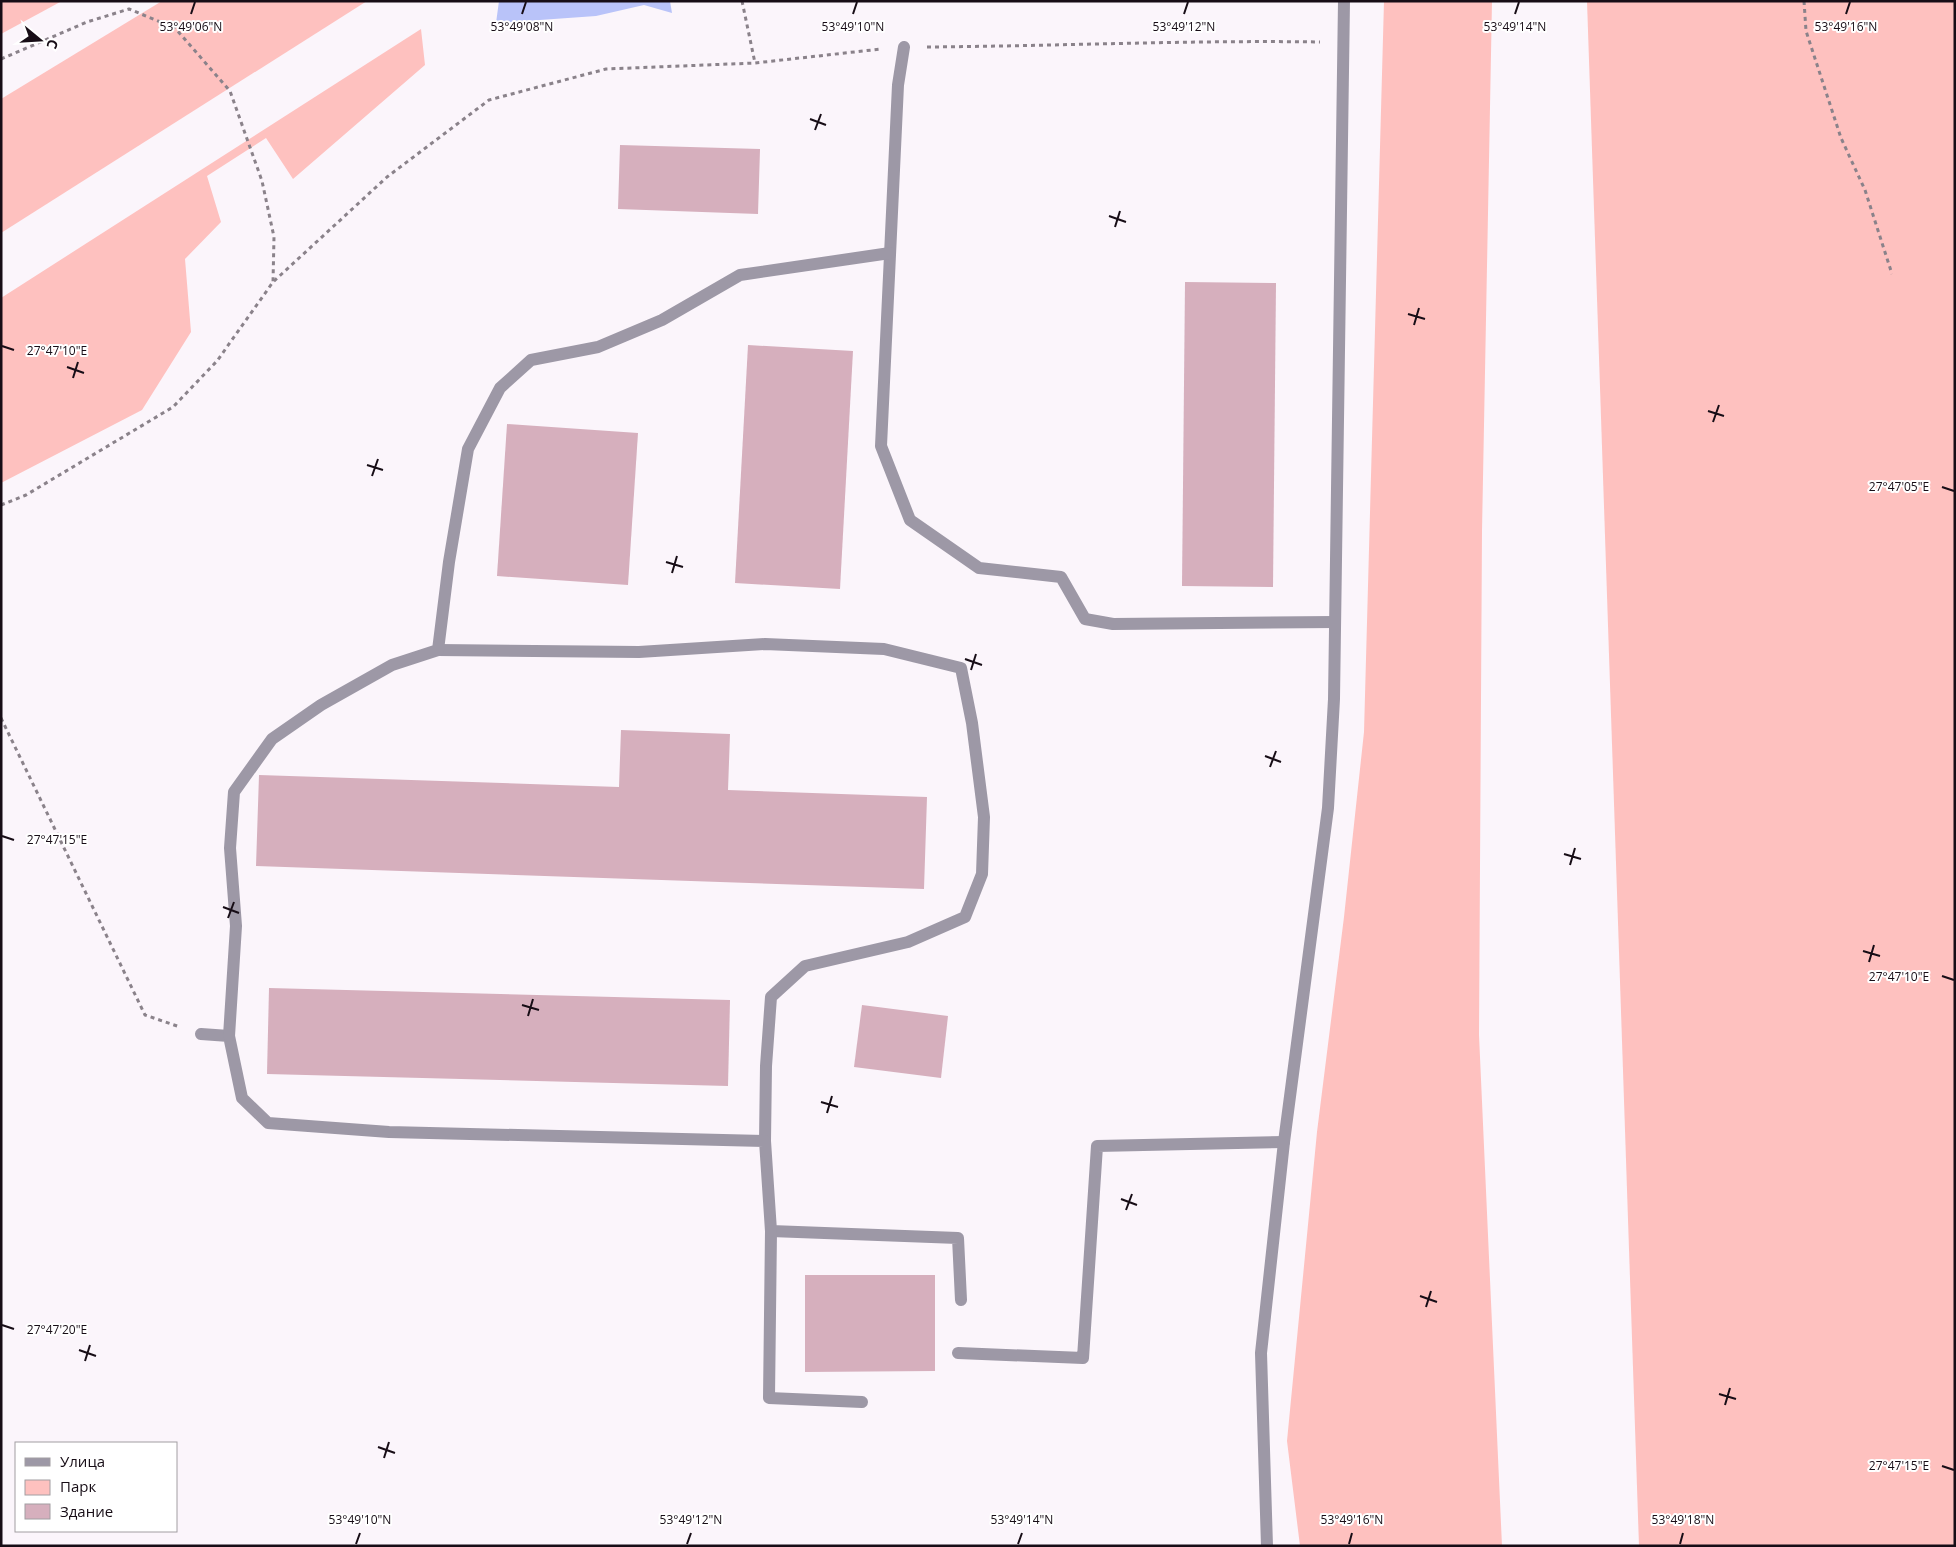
<svg xmlns="http://www.w3.org/2000/svg" width="1956" height="1547" font-family="'Open Sans',sans-serif">
<style>
.green{fill:#fec1bf}
.water{fill:#b9c3f9}
.building{fill:#d6afbd}
.lines{fill:none;stroke-linecap:round;stroke-linejoin:round}
.path{stroke:#8a828a;stroke-width:3;stroke-dasharray:4 4;stroke-linecap:butt}
.service{stroke:#9d98a6;stroke-width:12}
.tertiary{stroke:#9d98a6;stroke-width:12}
.ticks{fill:none;stroke:#170d16;stroke-width:2}
.ticks-label{font-size:12px;text-anchor:middle;fill:#170d16;stroke:#fff;stroke-width:4;stroke-linejoin:round;paint-order:stroke}
</style>
<rect width="100%" height="100%" fill="#fbf5fb"/>
<g class="green">
<path d="M1,1H62L1,34Z"/>
<path d="M162,1H367L1,233V99Z"/>
<path d="M1384,1H1492L1482,531L1479,1035L1502,1546H1300L1287,1441L1317,1132L1344,917L1364,732Z"/>
<path d="M1587,1H1955V1546H1639Z"/>
<path d="M421,29L425,65L293,179L266,138L207,176L221,222L185,259L191,332L142,410L1,483V298Z"/>
</g>
<path class="water" d="M499,1H670L672,13L644,5L596,16L496,23Z"/>
<g class="building">
<path d="M620,145L760,149L758,214L618,209Z"/>
<path d="M1185,282L1276,283L1273,587L1182,586Z"/>
<path d="M748,345L853,351L840,589L735,583Z"/>
<path d="M507,424L638,433L628,585L497,576Z"/>
<path d="M621,730L730,734L728,790L927,797L924,889L256,866L259,775L619,787Z"/>
<path d="M269,988L730,1000L728,1086L267,1074Z"/>
<path d="M862,1005L948,1016L941,1078L854,1067Z"/>
<path d="M805,1275H935V1371L805,1372Z"/>
</g>
<g class="lines">
<g class="path">
<path d="M742,1L755,63"/>
<path d="M1804,1L1806,31L1841,138L1865,190L1892,274"/>
<path d="M927,47C1058,46 1189,40 1320,42"/>
<path d="M1,59L87,22L129,9L175,28L230,91L262,181L274,237L273,282"/>
<path d="M1,505L26,495L173,407L217,361L273,282L387,177L489,100L606,69L755,63L881,49"/>
<path d="M1,718L145,1015L180,1027"/>
</g>
<g class="service">
<path d="M904,47L898,85L881,446L910,520L979,568L1061,577L1085,619L1113,624L1335,622"/>
<path d="M438,650L639,652L765,644L884,649L961,668L972,723L984,817L982,874L965,917L908,942L805,966L771,997L766,1066L765,1141"/>
<path d="M201,1034L229,1036L242,1098L268,1123L389,1132L765,1141L771,1231L958,1238L961,1300"/>
<path d="M229,1036L236,926L230,848L234,792L272,739L321,705L392,665L438,650L449,562L468,449L500,388L531,360L598,347L662,320L740,275L890,253"/>
<path d="M771,1231L769,1398L862,1402"/>
<path d="M958,1353L1083,1358L1097,1146L1284,1142"/>
</g>
<path class="tertiary" d="M1267,1546L1261,1353L1284,1142L1328,808L1334,699L1344,1"/>
</g>
<path class="ticks" d="M191,14L195,2M522,14L526,2M853,14L857,2M1184,14L1188,2M1515,14L1519,2M1846,14L1850,2M810,119L826,125M815,130L821,114M1109,216L1126,222M1115,227L1120,211M1408,314L1425,319M1414,325L1419,308M2,346L14,350M67,367L84,373M73,378L78,362M1708,411L1724,416M1713,422L1719,405M367,465L383,470M372,476L378,459M1942,487L1954,491M666,562L683,567M672,573L677,556M965,659L982,665M971,670L976,654M1265,756L1281,762M1270,767L1276,751M2,836L14,840M1564,854L1581,859M1570,865L1575,848M223,907L239,913M228,918L234,902M1863,951L1880,956M1869,962L1874,945M1942,976L1954,980M522,1005L539,1010M528,1016L533,999M821,1102L838,1107M827,1113L832,1096M1121,1199L1137,1205M1126,1210L1132,1194M1420,1296L1437,1302M1426,1307L1431,1291M2,1325L14,1329M79,1350L96,1356M85,1361L90,1345M1719,1394L1736,1399M1725,1405L1730,1388M378,1447L395,1453M384,1458L389,1442M1942,1466L1954,1470M356,1544L360,1533M687,1544L691,1533M1018,1544L1022,1533M1349,1544L1352,1533M1680,1544L1683,1533"/>
<g class="ticks-label">
<text x="191" y="31">53°49'06"N</text>
<text x="522" y="31">53°49'08"N</text>
<text x="853" y="31">53°49'10"N</text>
<text x="1184" y="31">53°49'12"N</text>
<text x="1515" y="31">53°49'14"N</text>
<text x="1846" y="31">53°49'16"N</text>
<text x="57" y="355">27°47'10"E</text>
<text x="1899" y="491">27°47'05"E</text>
<text x="57" y="844">27°47'15"E</text>
<text x="1899" y="981">27°47'10"E</text>
<text x="57" y="1334">27°47'20"E</text>
<text x="1899" y="1470">27°47'15"E</text>
<text x="360" y="1524">53°49'10"N</text>
<text x="691" y="1524">53°49'12"N</text>
<text x="1022" y="1524">53°49'14"N</text>
<text x="1352" y="1524">53°49'16"N</text>
<text x="1683" y="1524">53°49'18"N</text>
</g>
<rect width="1956" height="1547" fill="none" stroke="#170d16" stroke-width="5"/>
<rect x="15" y="1442" width="162" height="90" fill="#ffffff" stroke="#a29ea2"/>
<rect x="25" y="1458" width="25" height="8" fill="#9d98a6" stroke="#a29ea2"/>
<text x="60" y="1467" font-size="15" fill="#170d16">Улица</text>
<rect x="25" y="1480" width="25" height="15" fill="#fec1bf" stroke="#a29ea2"/>
<text x="60" y="1492" font-size="15" fill="#170d16">Парк</text>
<rect x="25" y="1504" width="25" height="15" fill="#d6afbd" stroke="#a29ea2"/>
<text x="60" y="1517" font-size="15" fill="#170d16">Здание</text>
<g transform="translate(40 40) rotate(108)" stroke="#ffffff" stroke-width="4" paint-order="stroke">
<path d="M0-4L9 19L0 12L-9 19Z" fill="#170d16"/>
<text y="-8" font-size="14" font-weight="bold" text-anchor="middle" fill="#170d16">С</text>
</g>
</svg>
